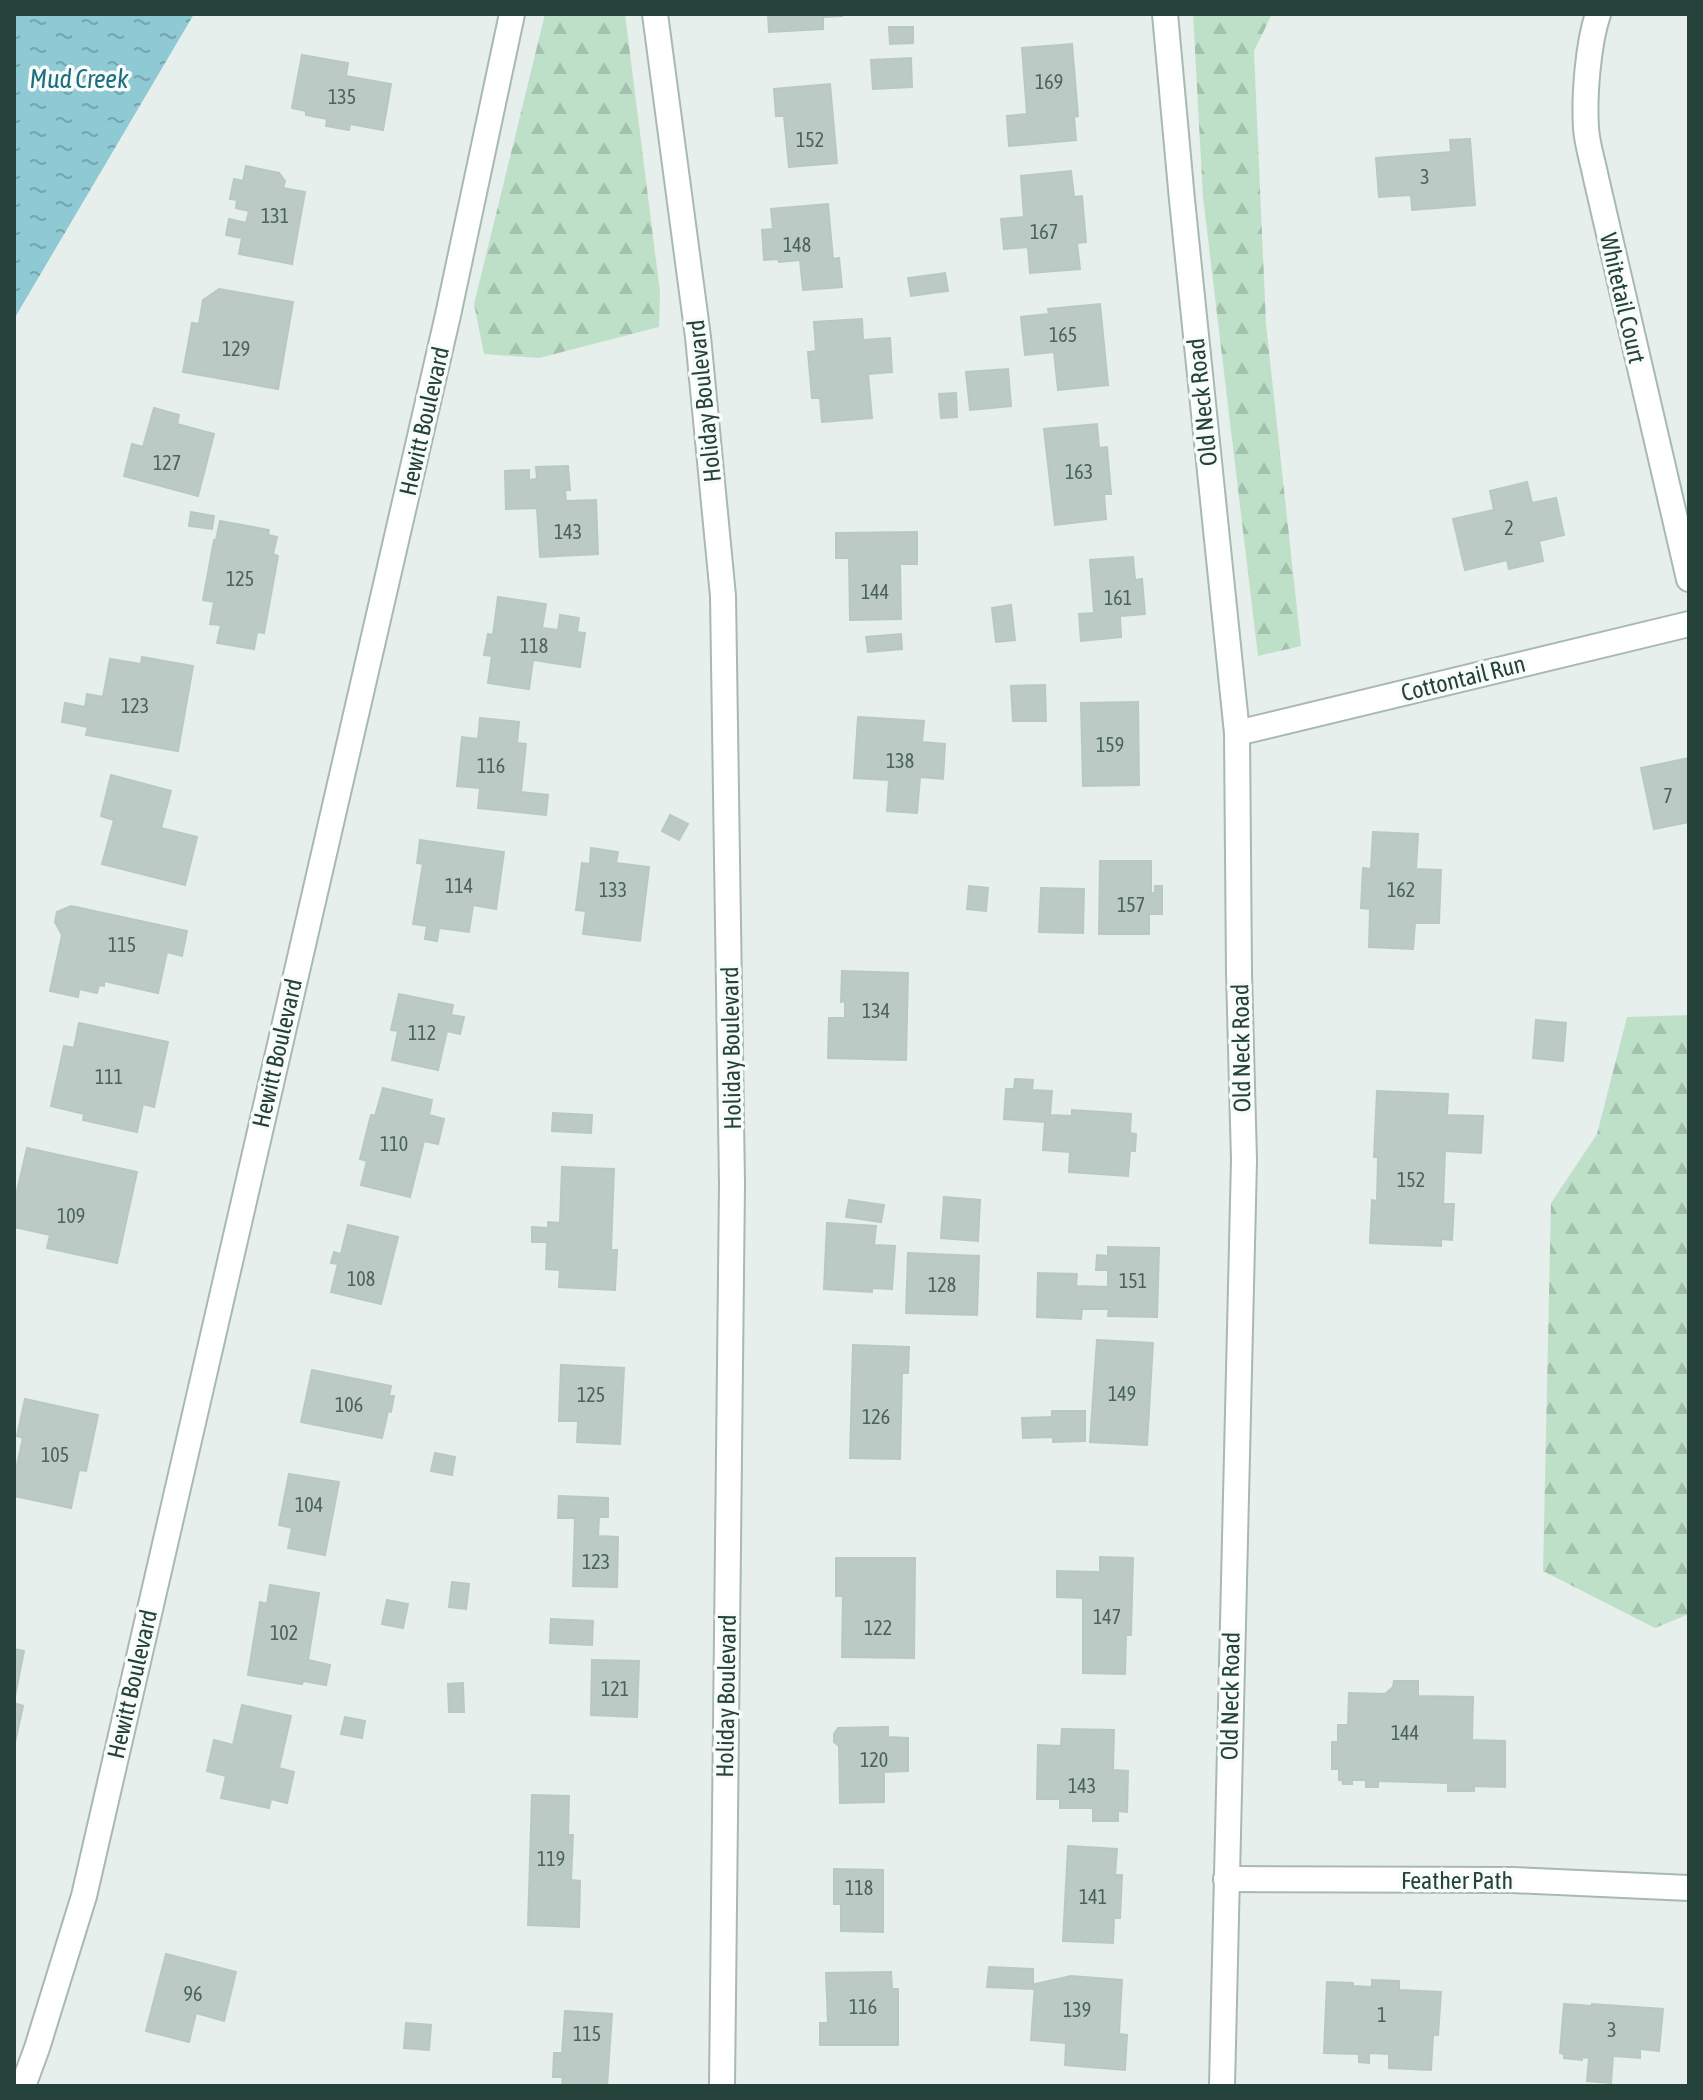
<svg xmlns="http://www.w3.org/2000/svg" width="1703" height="2100" font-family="'Asap Condensed',sans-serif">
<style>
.forest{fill:url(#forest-firs)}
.water{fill:url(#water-ripples)}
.building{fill:#bbcac4;stroke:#b8c9c2;stroke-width:2}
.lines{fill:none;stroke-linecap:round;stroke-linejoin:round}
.minor-casing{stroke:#a8b8b2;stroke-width:28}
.tertiary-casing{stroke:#a8b8b2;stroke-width:28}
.minor{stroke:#fff;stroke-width:24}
.tertiary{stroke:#fff;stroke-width:24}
.labels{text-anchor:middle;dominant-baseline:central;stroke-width:7;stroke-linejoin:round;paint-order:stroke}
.number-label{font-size:20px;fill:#4a645c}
.street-label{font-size:24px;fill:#24423a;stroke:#f7fbf9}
.water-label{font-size:26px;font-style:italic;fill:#1c6f80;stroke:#f7fbf9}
</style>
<defs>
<pattern id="forest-firs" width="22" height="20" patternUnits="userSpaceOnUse" patternTransform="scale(2)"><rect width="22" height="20" fill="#bfe0c8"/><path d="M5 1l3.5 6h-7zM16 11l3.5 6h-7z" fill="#a4c1ad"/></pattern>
<pattern id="water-ripples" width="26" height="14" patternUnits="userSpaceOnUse" patternTransform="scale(2)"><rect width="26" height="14" fill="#8ec9d4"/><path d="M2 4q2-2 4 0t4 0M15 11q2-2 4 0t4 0" fill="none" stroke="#74a5ad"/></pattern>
</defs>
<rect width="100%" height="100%" fill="#e6efeb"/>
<g class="forest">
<path d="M545,14H625L660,292L659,327L539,358L484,354L474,304Z"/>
<path d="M1193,14H1272L1254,51L1266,324L1301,646L1258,656L1203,197Z"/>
<path d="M1689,1015V1614L1655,1628L1543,1571L1551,1203L1597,1134L1627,1017Z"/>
</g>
<path class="water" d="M14,14H194L14,319Z"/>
<g class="building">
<path d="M768,14H842V16L823,17V29L769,32Z"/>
<path d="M889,27H913V43L890,44Z"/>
<path d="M1072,44L1078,116L1074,117L1076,140L1009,146L1007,116L1027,114L1022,48Z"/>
<path d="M302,55L348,63L346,76L391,84L383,130L350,124L349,130L326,126L327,119L306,115V111L292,108Z"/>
<path d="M911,58L912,87L873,89L871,60Z"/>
<path d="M830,84L837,163L789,167L784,116H776L774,89Z"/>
<path d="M1470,139L1475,205L1412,210L1411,195L1379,197L1376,158L1451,152L1450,140Z"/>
<path d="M246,166L279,173L285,181L283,188L305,192L292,264L239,254L242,238L226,235L229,219L246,223L249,211L236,208L237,200L230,199L234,179L243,181Z"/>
<path d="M1071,171L1074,197L1082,196L1086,242L1077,243L1080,269L1030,273L1028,247L1004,249L1001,219L1024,217L1021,176Z"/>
<path d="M828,204L833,259L839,258L842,287L803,290L800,260L779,262L778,259L764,260L762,230L773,229L771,209Z"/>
<path d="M945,273L948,291L911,296L908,278Z"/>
<path d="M219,289L293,302L278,389L183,372L192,323L199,324L203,300Z"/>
<path d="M1100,304L1108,385L1058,390L1054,352L1025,355L1021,317L1049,314L1048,309Z"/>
<path d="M862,319L863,340L890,338L892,372L868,374L872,418L822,422L820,398H812L808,352L816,351L814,322Z"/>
<path d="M1008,369L1011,406L970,410L966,372Z"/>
<path d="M956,393L957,417L941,418L939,394Z"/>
<path d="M154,408L179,415L177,424L214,434L198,496L124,476L132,444L143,447Z"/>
<path d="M1097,424L1099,448L1107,447L1111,494H1104L1106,519L1055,525L1044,429Z"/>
<path d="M568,466L570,490H565L566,501L596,500L598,554L540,557L537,508L506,509L505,471L529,470V480L537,479L536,467Z"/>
<path d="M1527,482L1532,503L1556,498L1564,535L1539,541L1543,561L1509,569L1507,560L1465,570L1453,519L1494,510L1490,491Z"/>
<path d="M191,512L214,516L212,529L189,526Z"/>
<path d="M220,521L269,530L268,535L277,537L273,554L278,556L264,633L257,632L254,649L217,643L221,625L210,624L214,602L203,600L214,540H216Z"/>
<path d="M917,532V564H900L901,619L850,620L849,558H836V533Z"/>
<path d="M1133,557L1135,580L1142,579L1145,614L1120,616L1121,637L1081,641L1079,614L1094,613L1090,560Z"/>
<path d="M498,597L546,604L542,628L558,630L560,615L579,618L577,632L585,633L580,667L533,660L529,689L488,683L492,656L484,655L488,634L493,635Z"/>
<path d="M1011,605L1015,640L996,642L992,608Z"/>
<path d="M901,634L902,649L868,652L866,637Z"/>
<path d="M142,657L193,666L178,751L86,735L88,727L62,722L65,703L85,707L87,694L103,697L110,659L141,664Z"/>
<path d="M1045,685L1046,721H1013L1011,686Z"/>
<path d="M1138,702L1139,785L1083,786L1081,703Z"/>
<path d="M858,717L924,721L922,742L945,744L943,779L920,777L917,813L887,811L889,780L854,778Z"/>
<path d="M480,718L519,722L517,743L526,744L521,792L548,795L546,815L478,808L480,788L457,786L462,737L478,739Z"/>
<path d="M1689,758V822L1654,829L1641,768Z"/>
<path d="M111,775L171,791L161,828L197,837L185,885L102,864L114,820L101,816Z"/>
<path d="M670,815L688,824L679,840L662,831Z"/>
<path d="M1373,832L1418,834L1416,869L1441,870L1439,923H1415L1413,949L1369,947L1370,909L1361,908L1363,868L1371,869Z"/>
<path d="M420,840L504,852L496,909L473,905L469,932L439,928L437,941L425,939L427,926L413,924L423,864L417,863Z"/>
<path d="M591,848L618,852L616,863L649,867L640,941L583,934L586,911L576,910L582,863L590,864Z"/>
<path d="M1100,861H1151V893H1155V886H1162V914H1149V934H1099Z"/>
<path d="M969,886L988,888L986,911L967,909Z"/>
<path d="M1041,888L1084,889L1083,933L1039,932Z"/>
<path d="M71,906L187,931L182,956L167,952L158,993L104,981V986L99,985L97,993L79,989L78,997L50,991L62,935L55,922L57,912Z"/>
<path d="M842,971L908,973L906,1060L828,1058L829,1018H845V1001L841,1002Z"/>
<path d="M399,994L453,1005L451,1015L464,1017L460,1034L447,1031L438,1070L392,1060L398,1031L391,1030Z"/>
<path d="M1536,1020L1566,1023L1563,1061L1533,1058Z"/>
<path d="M79,1023L168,1042L154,1107L143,1104L137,1132L83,1120L84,1114L51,1106L64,1046L74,1048Z"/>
<path d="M1015,1079L1033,1080L1032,1090L1052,1091L1050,1115L1072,1116V1110L1131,1114L1130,1133L1136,1134L1135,1151H1130L1128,1176L1069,1172L1070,1152L1043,1150L1045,1122L1004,1119L1006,1089H1014Z"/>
<path d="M383,1088L432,1100L429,1115L444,1119L438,1144L424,1141L410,1197L361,1185L367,1161L360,1159L371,1115L375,1116Z"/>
<path d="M1377,1091L1448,1094L1447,1115L1483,1116L1481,1153L1445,1151L1443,1204H1454L1452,1240L1441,1239V1246L1370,1243L1372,1200L1377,1201L1378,1157H1374Z"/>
<path d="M553,1113L592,1115L591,1133L552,1131Z"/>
<path d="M27,1148L137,1172L117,1263L47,1248L50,1235L14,1227V1204Z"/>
<path d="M562,1167L614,1169L611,1250H617L615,1290L559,1287L560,1270L546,1269L547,1242H532V1227L548,1228V1222L560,1223Z"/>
<path d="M944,1197L980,1200L978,1241L941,1238Z"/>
<path d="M849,1200L884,1205L881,1222L846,1217Z"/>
<path d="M827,1223L876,1226L874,1245L895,1246L892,1289L872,1288V1292L824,1289Z"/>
<path d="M348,1225L398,1237L381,1304L331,1292L338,1264L331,1263L334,1252L341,1254Z"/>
<path d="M1108,1247L1159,1248L1157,1317L1108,1316L1109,1309H1082L1081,1319L1037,1317L1038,1273L1077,1274L1076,1286L1108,1287V1270H1096L1097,1255L1108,1256Z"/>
<path d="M908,1253L979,1256L977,1315L906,1313Z"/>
<path d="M1097,1340L1153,1343L1147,1445L1090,1442Z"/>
<path d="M853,1345L909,1347L908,1373H902L900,1459L850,1458Z"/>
<path d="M561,1365L624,1368L620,1444L577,1442L578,1421H559Z"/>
<path d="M312,1370L391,1386L389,1396H394L391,1412L388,1411L382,1438L301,1422Z"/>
<path d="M25,1399L98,1415L86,1471L79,1470L71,1508L14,1496V1478L23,1438L17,1436Z"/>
<path d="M1052,1411H1085V1441L1053,1442V1437L1023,1438L1022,1418L1052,1417Z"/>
<path d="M435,1453L455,1457L452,1475L431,1471Z"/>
<path d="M289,1474L339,1482L325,1555L288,1548L292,1528L279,1525Z"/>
<path d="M559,1496L608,1498V1517H599L598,1536L618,1537L617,1587L573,1586L575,1518H558Z"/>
<path d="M1100,1557L1133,1558L1131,1635H1126L1125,1674L1083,1673V1598L1057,1597V1571L1100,1572Z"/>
<path d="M836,1558H915L914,1658L842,1657L843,1596H836Z"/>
<path d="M452,1582L469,1584L466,1609L449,1607Z"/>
<path d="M270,1585L319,1593L308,1660L330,1665L326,1685L303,1681L302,1684L248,1675L260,1602L267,1604Z"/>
<path d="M387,1600L408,1604L403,1628L382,1624Z"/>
<path d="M551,1619L593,1621L592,1645L550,1643Z"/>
<path d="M14,1649L24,1651L14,1701Z"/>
<path d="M592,1660L639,1661L637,1717L591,1715Z"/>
<path d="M1394,1681H1418V1696L1473,1697L1472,1740L1505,1741V1787L1474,1786V1791H1448V1783L1378,1781V1787H1366V1780H1352V1784H1343L1342,1780H1339V1769H1332V1742H1338V1725H1348L1349,1693L1385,1694L1393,1687Z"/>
<path d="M463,1683L464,1712H449L448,1684Z"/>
<path d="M14,1703L23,1706L14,1747Z"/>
<path d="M242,1705L291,1716L279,1768L294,1772L287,1803L271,1799L269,1808L221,1798L226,1776L207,1771L214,1740L233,1745Z"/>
<path d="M345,1717L365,1721L362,1738L341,1734Z"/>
<path d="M888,1727V1737L908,1738V1771L884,1772V1802L840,1803L839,1746L834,1742V1734L838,1728Z"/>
<path d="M1062,1729L1114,1730L1113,1770L1128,1771L1127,1812L1118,1811V1821H1093V1808H1060V1799H1037L1038,1745L1061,1746Z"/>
<path d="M532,1795L569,1796L568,1835H573L571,1880L580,1881L579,1927L528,1925Z"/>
<path d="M1068,1846L1117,1849L1115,1875H1122L1120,1918H1114L1113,1943L1063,1941Z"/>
<path d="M834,1869L883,1870V1932L841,1931V1904H834Z"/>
<path d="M166,1954L236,1972L224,2021L196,2013L189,2042L146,2031Z"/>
<path d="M989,1967L1033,1969V1989L987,1987Z"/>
<path d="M891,1972L892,1989H898V2045H820V2023H828L826,1973Z"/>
<path d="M1071,1976L1122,1980L1119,2034L1127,2035L1125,2070L1065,2065L1066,2043L1031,2040L1035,1984Z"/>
<path d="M1372,1980L1399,1981V1990L1441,1992L1438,2035H1433L1431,2070L1389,2068V2054L1369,2053V2063L1359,2062V2054L1324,2053L1327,1982L1353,1983V1986L1372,1987Z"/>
<path d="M1564,2004L1592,2006V2004L1663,2009L1659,2051L1640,2049V2058L1613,2056L1611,2083L1587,2081L1589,2058L1582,2057V2060L1564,2058V2054L1560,2053Z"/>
<path d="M565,2011L612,2014L607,2086H562L563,2077H553L554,2053H562Z"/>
<path d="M406,2023L431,2025L429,2050L404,2048Z"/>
</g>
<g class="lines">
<g class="minor-casing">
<g id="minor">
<path d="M655,14L698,337L723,596L732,1184L722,2086"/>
<path d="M1598,14C1588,44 1584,96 1586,128C1587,145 1593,162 1596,178L1689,579"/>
<path d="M1237,733L1689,624"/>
<path d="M1226,1879L1512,1880L1689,1888"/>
<path d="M23,2086L37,2048L84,1896L448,315L512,14"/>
</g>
</g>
<g class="tertiary-casing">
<path id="tertiary" d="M1165,14L1182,200L1237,733L1239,973L1244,1160L1222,2086"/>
</g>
<use href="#minor" class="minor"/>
<use href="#tertiary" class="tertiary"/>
</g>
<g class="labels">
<g class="number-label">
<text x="1049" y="81">169</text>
<text x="342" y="96">135</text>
<text x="810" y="139">152</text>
<text x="1425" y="176">3</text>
<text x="275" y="215">131</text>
<text x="1044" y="231">167</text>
<text x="797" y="244">148</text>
<text x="1063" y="334">165</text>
<text x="236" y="348">129</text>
<text x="167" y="462">127</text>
<text x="1079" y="471">163</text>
<text x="1509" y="527">2</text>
<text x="568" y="531">143</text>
<text x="240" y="578">125</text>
<text x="875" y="591">144</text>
<text x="1118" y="597">161</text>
<text x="534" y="645">118</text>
<text x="135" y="705">123</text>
<text x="1110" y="744">159</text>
<text x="900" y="760">138</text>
<text x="491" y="765">116</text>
<text x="1668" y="795">7</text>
<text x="459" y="885">114</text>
<text x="613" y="889">133</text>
<text x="1401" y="889">162</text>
<text x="1131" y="904">157</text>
<text x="122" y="944">115</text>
<text x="876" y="1010">134</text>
<text x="422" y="1032">112</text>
<text x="109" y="1076">111</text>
<text x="394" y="1143">110</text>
<text x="1411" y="1179">152</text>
<text x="71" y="1215">109</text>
<text x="361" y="1278">108</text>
<text x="1133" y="1280">151</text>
<text x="942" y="1284">128</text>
<text x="1122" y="1393">149</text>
<text x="591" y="1394">125</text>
<text x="349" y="1404">106</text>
<text x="876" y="1416">126</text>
<text x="55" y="1454">105</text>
<text x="309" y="1504">104</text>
<text x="596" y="1561">123</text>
<text x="1107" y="1616">147</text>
<text x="878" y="1627">122</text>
<text x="284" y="1632">102</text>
<text x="615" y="1688">121</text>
<text x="1405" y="1732">144</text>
<text x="874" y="1759">120</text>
<text x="1082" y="1785">143</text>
<text x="551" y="1858">119</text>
<text x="859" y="1887">118</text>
<text x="1093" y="1896">141</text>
<text x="193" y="1993">96</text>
<text x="863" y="2006">116</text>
<text x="1077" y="2009">139</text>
<text x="1382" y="2014">1</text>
<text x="1612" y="2029">3</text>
<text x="587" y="2033">115</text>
</g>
<g class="street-label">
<text transform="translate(1623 298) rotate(77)">Whitetail Court</text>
<text transform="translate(704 401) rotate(-96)">Holiday Boulevard</text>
<text transform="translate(1202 402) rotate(-96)">Old Neck Road</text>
<text transform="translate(424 421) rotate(-77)">Hewitt Boulevard</text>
<text transform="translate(1463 678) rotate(-14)">Cottontail Run</text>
<text transform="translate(731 1048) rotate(-91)">Holiday Boulevard</text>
<text transform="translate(1241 1048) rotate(-91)">Old Neck Road</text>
<text transform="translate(277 1053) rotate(-77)">Hewitt Boulevard</text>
<text transform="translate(132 1684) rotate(-77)">Hewitt Boulevard</text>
<text transform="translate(726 1696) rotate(-89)">Holiday Boulevard</text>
<text transform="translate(1230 1696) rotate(-89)">Old Neck Road</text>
<text x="1457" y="1880">Feather Path</text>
</g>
<g class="water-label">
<text x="79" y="79">Mud Creek</text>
</g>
</g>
<rect width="1703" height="2100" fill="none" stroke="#24423a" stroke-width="32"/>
</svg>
